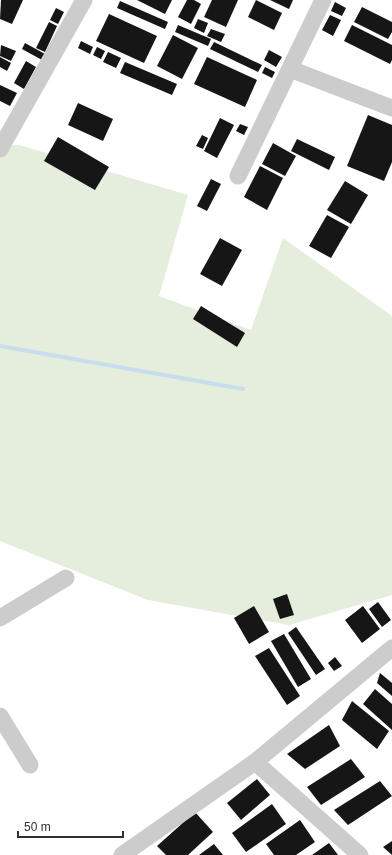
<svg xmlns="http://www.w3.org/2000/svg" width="392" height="855" font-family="Arial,sans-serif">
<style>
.green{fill:#e5eddc}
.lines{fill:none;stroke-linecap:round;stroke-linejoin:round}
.stream{stroke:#c8deee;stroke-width:4}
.building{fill:#161616}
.minor{stroke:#ccc;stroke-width:17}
</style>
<rect width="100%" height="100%" fill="#fff"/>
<path class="green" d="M19,145L188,195L159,296L251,330L283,238L392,316V595L289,625L148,600L0,541V146Z"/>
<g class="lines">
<path class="stream" d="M0,346L243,389"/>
</g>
<g class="building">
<path d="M1,0H23L12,24L0,19Z"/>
<path d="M137,0H172L165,14Z"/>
<path d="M187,0H194L201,4L191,24L178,17Z"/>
<path d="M212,0H238L226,27L204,17Z"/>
<path d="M256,0L282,13L274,30L248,17Z"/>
<path d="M270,0H293L289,9Z"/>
<path d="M120,1L168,22L165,29L117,8Z"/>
<path d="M335,2L346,8L342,16L331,11Z"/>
<path d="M362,7L392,22V32L388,39L354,22Z"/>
<path d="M56,8L64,12L58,24L50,20Z"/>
<path d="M109,14L157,36L144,63L96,41Z"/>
<path d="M330,15L341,20L333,36L322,30Z"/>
<path d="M198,19L208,23L204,33L194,28Z"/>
<path d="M49,22L57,26L45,52L36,48Z"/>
<path d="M178,25L211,39L208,46L175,32Z"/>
<path d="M352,25L392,45V60L390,64L344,41Z"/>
<path d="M211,29L225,34L221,42L207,36Z"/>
<path d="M173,35L198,48L182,79L157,66Z"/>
<path d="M81,41L93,47L90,54L78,48Z"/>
<path d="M214,42L262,65L258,72L210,49Z"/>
<path d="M25,43L45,54L42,60L22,49Z"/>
<path d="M1,45L16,51L11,61L0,56Z"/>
<path d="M97,47L105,51L101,59L93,55Z"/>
<path d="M269,50L282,57L276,67L264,60Z"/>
<path d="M108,52L121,58L116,68L103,62Z"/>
<path d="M0,57L11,63L7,71L0,67Z"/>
<path d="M207,57L257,80L245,107L194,84Z"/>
<path d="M26,61L36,67L24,89L14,83Z"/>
<path d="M125,62L177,84L172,95L120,73Z"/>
<path d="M265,67L275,72L272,78L262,73Z"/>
<path d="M0,85L17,93L10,106L0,101Z"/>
<path d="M78,103L113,119L103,141L68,125Z"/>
<path d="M368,115L392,125V162L384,181L347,166Z"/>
<path d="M220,118L234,125L217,158L204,151Z"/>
<path d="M240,124L248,127L244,135L236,131Z"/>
<path d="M202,135L208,138L203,149L196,146Z"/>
<path d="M58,137L109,167L95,190L44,161Z"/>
<path d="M297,139L335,157L329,170L291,151Z"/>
<path d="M273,143L296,156L285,176L262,164Z"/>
<path d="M260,166L283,178L267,210L244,197Z"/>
<path d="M211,179L221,184L207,211L197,206Z"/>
<path d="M345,181L368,195L351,224L327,210Z"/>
<path d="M327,215L349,227L331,258L309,246Z"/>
<path d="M220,238L242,250L222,286L200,274Z"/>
<path d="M201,306L245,333L237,347L193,319Z"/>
<path d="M287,594L294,615L280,619L273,599Z"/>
<path d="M378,602L391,620L382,627L369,609Z"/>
<path d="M254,606L269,632L249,644L234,618Z"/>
<path d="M363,606L380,629L362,643L345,620Z"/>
<path d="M296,627L325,669L316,675L288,633Z"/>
<path d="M284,634L311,679L298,687L271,641Z"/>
<path d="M269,648L300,696L287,705L255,656Z"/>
<path d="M335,657L342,666L334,671L328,663Z"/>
<path d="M380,673L392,683V696L377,683Z"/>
<path d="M375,689L392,704V730L363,704Z"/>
<path d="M352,701L389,731L377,749L342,720Z"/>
<path d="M329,725L340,746L305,769L287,754Z"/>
<path d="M351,759L365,777L321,805L307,787Z"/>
<path d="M257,779L270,795L241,820L227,803Z"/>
<path d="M380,781L392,796L348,825L334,810Z"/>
<path d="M272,804L286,824L246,852L232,833Z"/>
<path d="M195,812L213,832L188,855H166L157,846Z"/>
<path d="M300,820L315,842L296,855H274L266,844Z"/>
<path d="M392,841V855L383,847Z"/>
<path d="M329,843L338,855H312Z"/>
<path d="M214,844L223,855H199Z"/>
</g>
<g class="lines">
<g class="minor">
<path d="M290,69L392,108"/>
<path d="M0,149L84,0"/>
<path d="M238,176L323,0"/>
<path d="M0,618L66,578"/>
<path d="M0,716L30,765"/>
<path d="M255,762L360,855"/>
<path d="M122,855L255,762L392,648"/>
</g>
</g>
<path d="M18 831v6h105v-6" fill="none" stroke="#2f2f2f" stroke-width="2"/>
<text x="24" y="831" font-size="12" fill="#2f2f2f" stroke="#ffffff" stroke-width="3" paint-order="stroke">50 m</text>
</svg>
